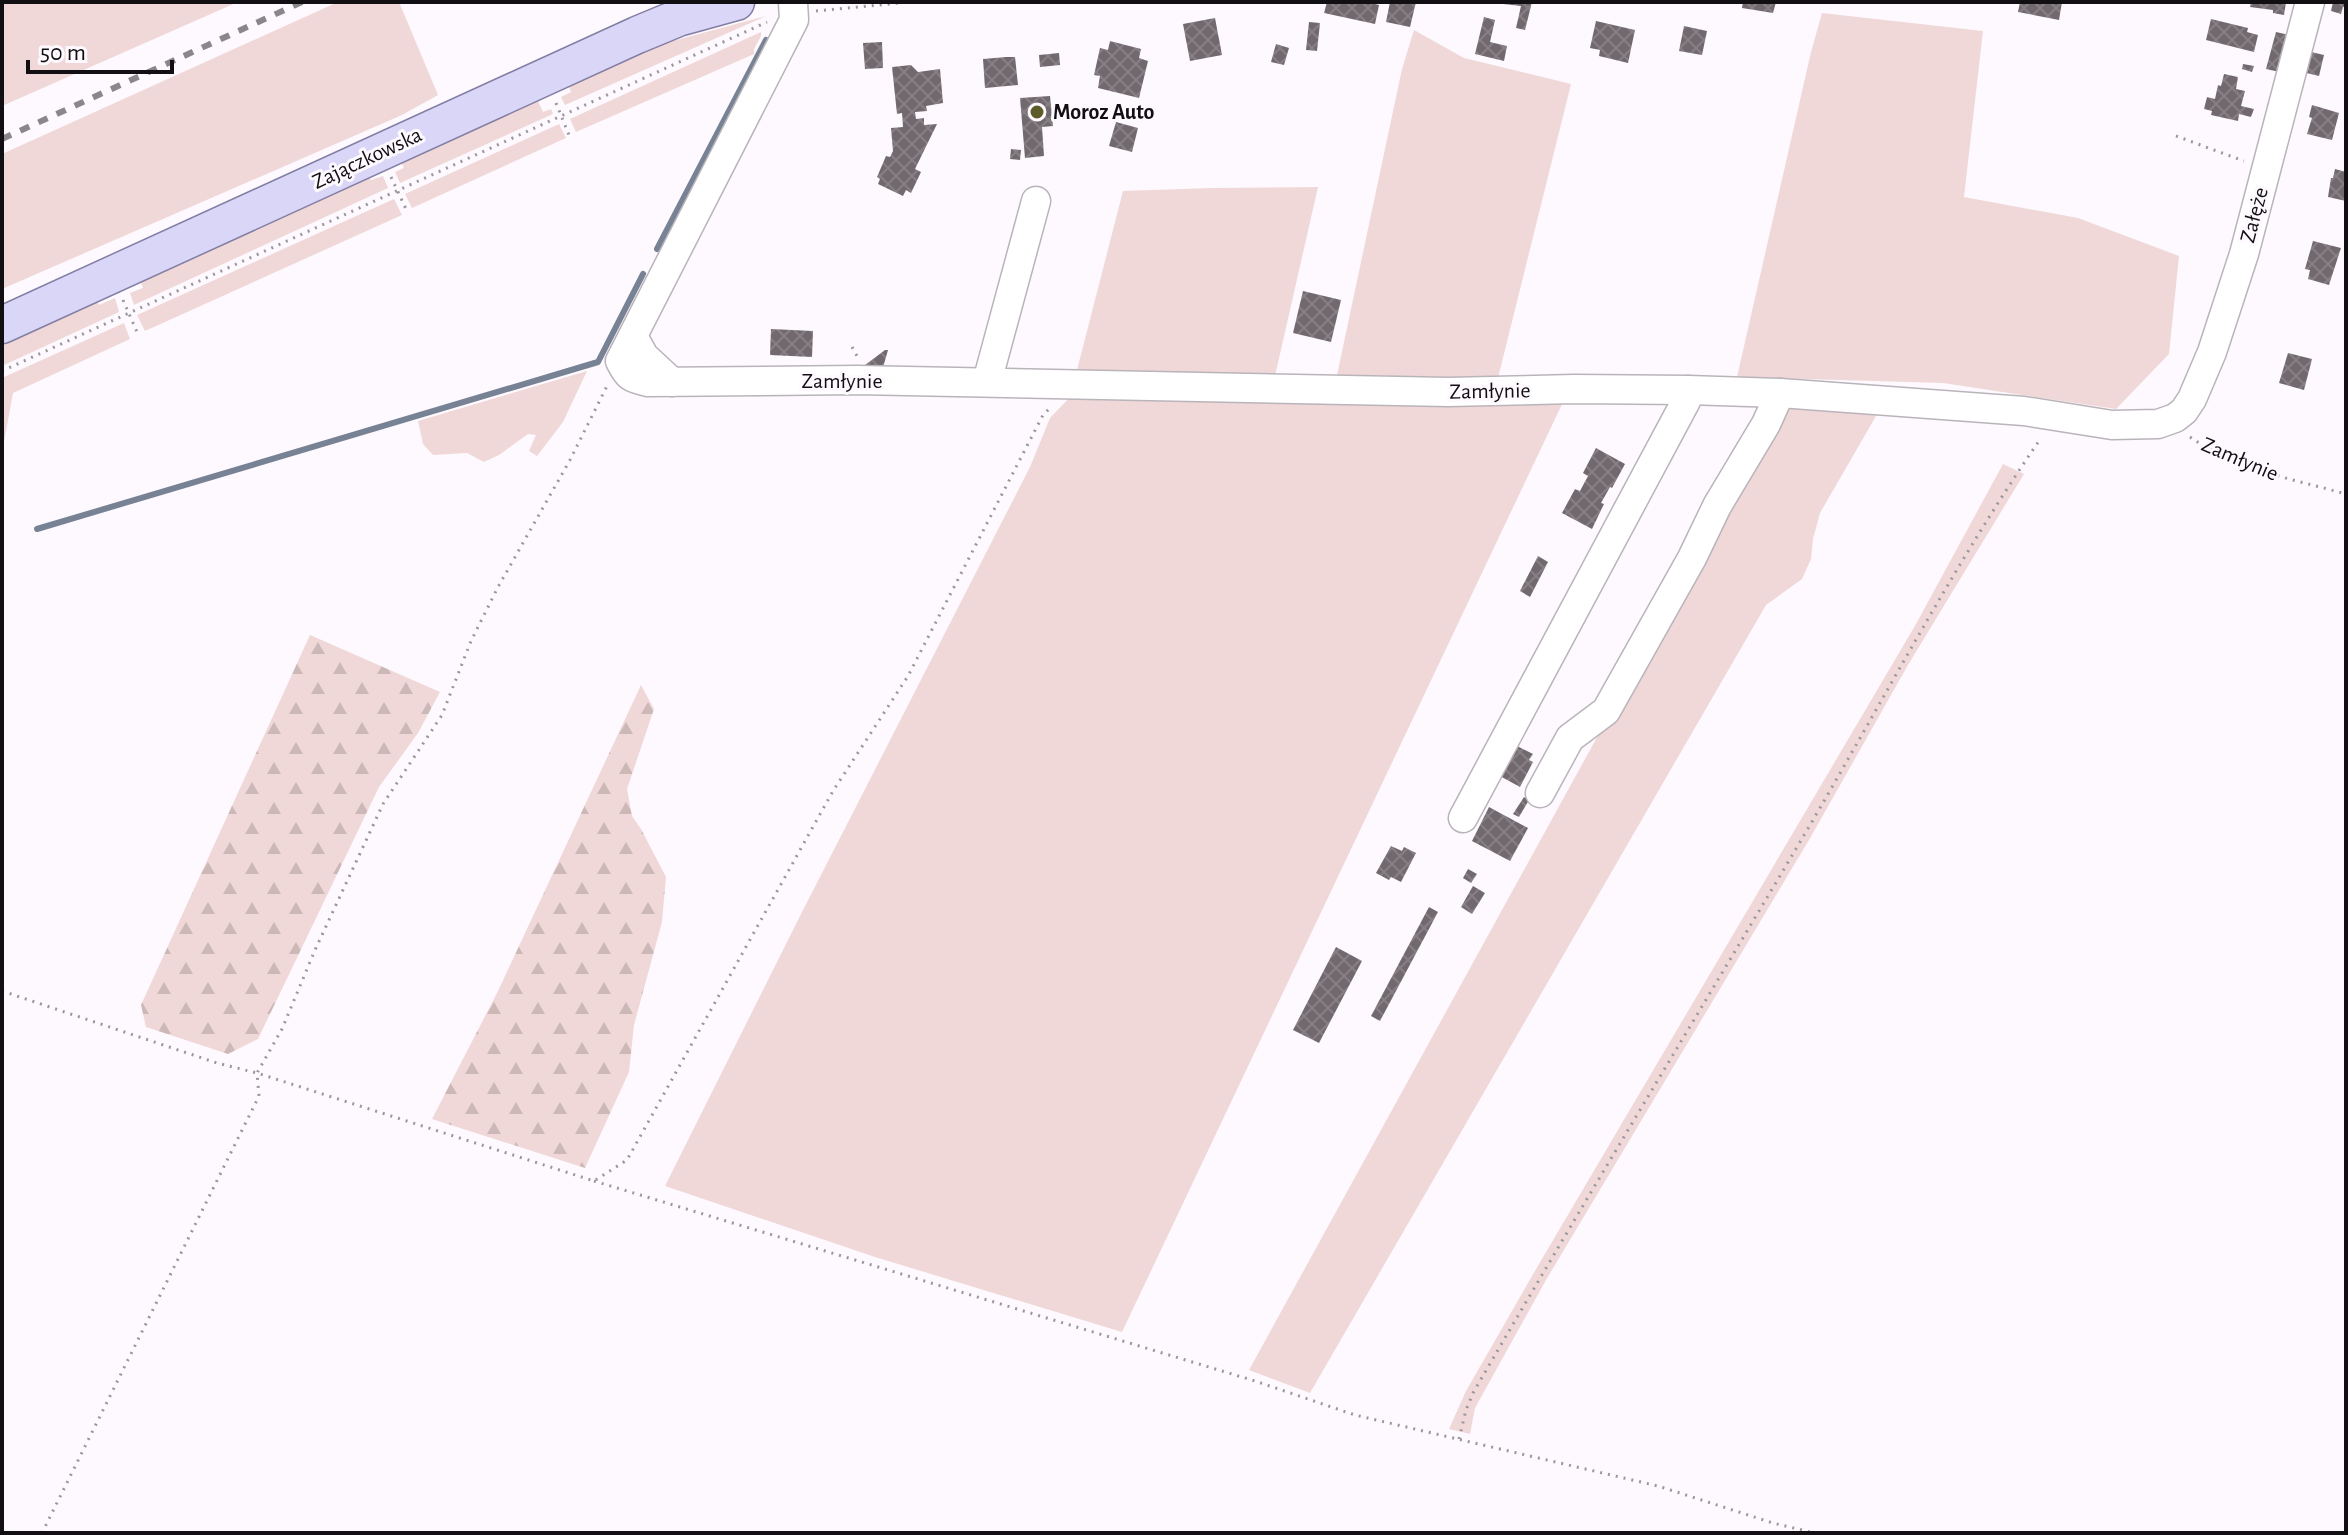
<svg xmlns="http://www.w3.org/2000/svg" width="2348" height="1535" font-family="'Alegreya Sans',sans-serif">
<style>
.grass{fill:#f0d8d8}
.forest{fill:url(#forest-firs)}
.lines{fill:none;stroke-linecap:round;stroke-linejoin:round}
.stream{stroke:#778295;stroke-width:6}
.building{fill:url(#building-cross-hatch)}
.minor-casing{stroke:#b9b4ba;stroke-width:31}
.major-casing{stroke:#827ea3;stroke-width:39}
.path{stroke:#9a979a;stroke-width:3;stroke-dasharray:2 6;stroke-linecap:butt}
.minor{stroke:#fff;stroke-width:28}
.major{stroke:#d9d6f7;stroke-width:36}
.rail{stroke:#8a878b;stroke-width:6;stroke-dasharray:10 10;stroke-linecap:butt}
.poi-dot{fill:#5e5c29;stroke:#fdf9fe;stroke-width:3}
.labels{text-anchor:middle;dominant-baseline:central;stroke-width:6;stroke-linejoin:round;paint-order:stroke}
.poi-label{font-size:22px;font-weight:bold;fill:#110f11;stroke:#fdf9fe;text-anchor:start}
.street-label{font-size:22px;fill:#110f11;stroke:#fdf9fe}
</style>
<defs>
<pattern id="forest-firs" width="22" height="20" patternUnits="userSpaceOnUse" patternTransform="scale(2)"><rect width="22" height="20" fill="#f0d8d8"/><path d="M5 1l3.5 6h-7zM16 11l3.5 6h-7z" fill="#cdb8b8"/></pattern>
<pattern id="building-cross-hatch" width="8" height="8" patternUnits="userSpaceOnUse" patternTransform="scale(2)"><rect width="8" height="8" fill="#71696d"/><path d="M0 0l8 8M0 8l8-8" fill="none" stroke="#868084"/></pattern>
</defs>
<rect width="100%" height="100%" fill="#fdf9fe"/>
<g class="grass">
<path d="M2,2H238L2,106Z"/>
<path d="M338,2H399L438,95L402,115L2,289V154Z"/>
<path d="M1822,13L1983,31L1964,197L2078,218L2179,256L2169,354L2116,409L1943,383L1737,377L1811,52Z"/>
<path d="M766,16L565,105L561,97L571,92L569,86L665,43Z"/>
<path d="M1414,30L1464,58L1571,84L1498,378L1337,375L1402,69Z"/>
<path d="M761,32V36L754,49V54L576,132L570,119Z"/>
<path d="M537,99L543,112L551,109L553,114L400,183L395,172L404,168L400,160Z"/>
<path d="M559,124L566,138L412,208L405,194Z"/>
<path d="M368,175L371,180L383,176L388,188L134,305L130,293L143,288L140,280Z"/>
<path d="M1318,187L1275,376L1076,374L1123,191L1211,188Z"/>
<path d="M394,199L402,215L145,331L137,315Z"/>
<path d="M115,298L119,312L2,366V342L96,299L99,305Z"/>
<path d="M124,323L130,339L13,393L2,453V378Z"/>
<path d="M587,371L563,422L537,456L529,451L536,435L528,434L499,455L484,462L467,453L433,455L423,444L418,421Z"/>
<path d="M1074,393L1564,400L1122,1332L875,1257L665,1186L801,914L1030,467L1050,418Z"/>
<path d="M1783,399L1880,409L1820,513L1813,539L1811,559L1802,579L1766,605L1310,1393L1249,1370Z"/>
<path d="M2003,464L2024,474L1908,665L1809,840L1546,1280L1475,1408L1470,1434L1449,1429L1466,1391L1539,1264L1916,624Z"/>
</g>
<g class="forest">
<path d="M310,635L440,692L418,733L379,787L258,1039L228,1054L146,1027L141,1005Z"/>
<path d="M641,685L654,709L627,789L632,816L641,829L666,877L662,922L634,1025L629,1072L585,1168L432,1119L498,991Z"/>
</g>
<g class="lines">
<g class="stream">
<path d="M657,249L766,40"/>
<path d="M37,529L598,362L643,274"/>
</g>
</g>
<g class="building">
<path d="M1327,2H1367L1379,5L1375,24L1324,13Z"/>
<path d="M1390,2H1416L1410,27L1386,22Z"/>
<path d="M1503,2H1532L1525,30L1516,28L1521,6L1503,4Z"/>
<path d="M1743,2H1776L1773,13L1742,8Z"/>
<path d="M2020,2H2062L2059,20L2018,12Z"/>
<path d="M2251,2H2286L2284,15L2273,13V10L2250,7Z"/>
<path d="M2333,2H2346V7H2343L2341,14L2331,11Z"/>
<path d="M1484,17L1495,20L1490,42L1507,46L1504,61L1475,54Z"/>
<path d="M1215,18L1222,55L1190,61L1183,24Z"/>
<path d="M2211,19L2248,28L2247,32L2258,35L2254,52L2206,40Z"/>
<path d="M1596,21L1635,30L1628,63L1599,56L1600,50L1590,48Z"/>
<path d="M1309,22L1320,23L1317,51L1306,50Z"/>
<path d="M1684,26L1707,31L1702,55L1679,51Z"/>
<path d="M2276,32L2289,35L2280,72L2266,69Z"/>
<path d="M1110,41L1141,49L1139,58L1148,61L1139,98L1098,88L1100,76L1094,75L1100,48L1108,50Z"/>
<path d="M882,42L883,68L865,69L863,43Z"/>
<path d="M1276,44L1289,48L1284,65L1271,62Z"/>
<path d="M2307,51L2324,55L2319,76L2302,72Z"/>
<path d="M1059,53L1060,65L1040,67L1039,55Z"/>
<path d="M1006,57H1015L1018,85L985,88L983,59Z"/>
<path d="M2243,64L2254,66L2252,72L2242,69Z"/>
<path d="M911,65L918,72L940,69L943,103L926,106L927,111L915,112L916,119L924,118V125L937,124L915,169L921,172L911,193L906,190L903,196L878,184L880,179L877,177L886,156L890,157L893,151L891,128L903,127L902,113L897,114L892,67Z"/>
<path d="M2224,74L2238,77L2236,89L2245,91L2241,106L2254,109L2251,117L2239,114L2238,121L2211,115L2212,111L2204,109L2207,97L2215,99L2218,85L2221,86Z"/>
<path d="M1050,96L1053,126L1042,127L1044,156L1025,158L1020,98Z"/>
<path d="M2312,105L2339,113L2332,140L2307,134L2312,118L2309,117Z"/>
<path d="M1116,122L1138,128L1132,152L1109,146Z"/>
<path d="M1011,149L1021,150L1020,160L1010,159Z"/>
<path d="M2335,169L2346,172V201L2328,197L2331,178H2333Z"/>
<path d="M2313,241L2341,248L2329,285L2308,279L2310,270L2305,269Z"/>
<path d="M1303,291L1341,300L1331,342L1293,333Z"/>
<path d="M771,329L813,331L812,357L770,355Z"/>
<path d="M885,350H888L882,371L861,368Z"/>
<path d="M2288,353L2312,359L2304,390L2279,383Z"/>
<path d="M1596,448L1625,464L1612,488L1610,487L1601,503L1604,504L1592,529L1562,513L1575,489L1580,491L1588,476L1583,473Z"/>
<path d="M1538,556L1548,562L1530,597L1520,591Z"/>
<path d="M1517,746L1533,754L1529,760L1533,762L1520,787L1500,776Z"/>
<path d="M1524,797L1529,800L1519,817L1513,814Z"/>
<path d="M1489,807L1528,828L1510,861L1472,841Z"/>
<path d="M1391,846L1402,851L1404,847L1416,853L1401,882L1391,877L1389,880L1376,873Z"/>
<path d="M1468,869L1477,874L1471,883L1463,878Z"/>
<path d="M1473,886L1485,893L1472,914L1461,907Z"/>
<path d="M1429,907L1438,912L1380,1021L1371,1016Z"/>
<path d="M1336,947L1362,961L1319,1043L1293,1030Z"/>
</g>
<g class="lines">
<g class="minor-casing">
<g id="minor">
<path d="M793,2L794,20L620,361C628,377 630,378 648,382L857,380L1448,392L1574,389L1688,390L1780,393L2024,411L2112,425L2158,424L2175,418L2184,411L2192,399L2212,352L2244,254L2310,2"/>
<path d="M633,336L644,356L672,382"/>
<path d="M987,382L1036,201"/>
<path d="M1540,793L1570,738L1606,711L1692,558L1717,506L1766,424L1780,393"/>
<path d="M1463,818L1686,401L1688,390"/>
</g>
</g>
<g class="major-casing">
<path id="major" d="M2,325L637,35L678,18L736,2"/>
</g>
<g class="path">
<path d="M816,11L910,2"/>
<path d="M556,103L569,135"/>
<path d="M2176,136L2244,161"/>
<path d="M391,177L406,209"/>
<path d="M123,300L137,332"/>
<path d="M852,347L857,356"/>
<path d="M2,371L767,22"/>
<path d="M2190,437C2236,469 2292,479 2346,494"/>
<path d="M2,991L217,1063L257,1073L594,1181L627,1160L833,791L908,676L1043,415L1050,408"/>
<path d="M594,1181L1255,1381L1355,1415L1658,1486L1773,1523L1814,1533"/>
<path d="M1459,1439L1466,1410L1473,1393C1580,1208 1691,1026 1800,842C1880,707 1952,567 2041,438"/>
<path d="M42,1533L259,1096L257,1073L282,1029L315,950L383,804L442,715L471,641L498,587L570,460L607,386"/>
</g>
<use href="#minor" class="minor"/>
<use href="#major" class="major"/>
<path class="rail" d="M2,139L302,2"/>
</g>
<circle class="poi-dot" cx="1037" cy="112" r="8"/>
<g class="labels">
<g class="poi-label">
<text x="1053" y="112">Moroz Auto</text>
</g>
<g class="street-label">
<text transform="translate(367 158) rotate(-25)">Zajączkowska</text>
<text transform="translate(2254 215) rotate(-75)">Załęże</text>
<text x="842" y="381">Zamłynie</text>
<text transform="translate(1490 391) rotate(-1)">Zamłynie</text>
<text transform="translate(2240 459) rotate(23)">Zamłynie</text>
</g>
</g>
<rect width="2348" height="1535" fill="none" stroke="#110f11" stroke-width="8"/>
<path d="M28 60v12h144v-12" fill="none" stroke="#110f11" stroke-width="4"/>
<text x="40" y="60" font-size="24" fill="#110f11" stroke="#fdf9fe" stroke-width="6" paint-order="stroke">50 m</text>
</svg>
